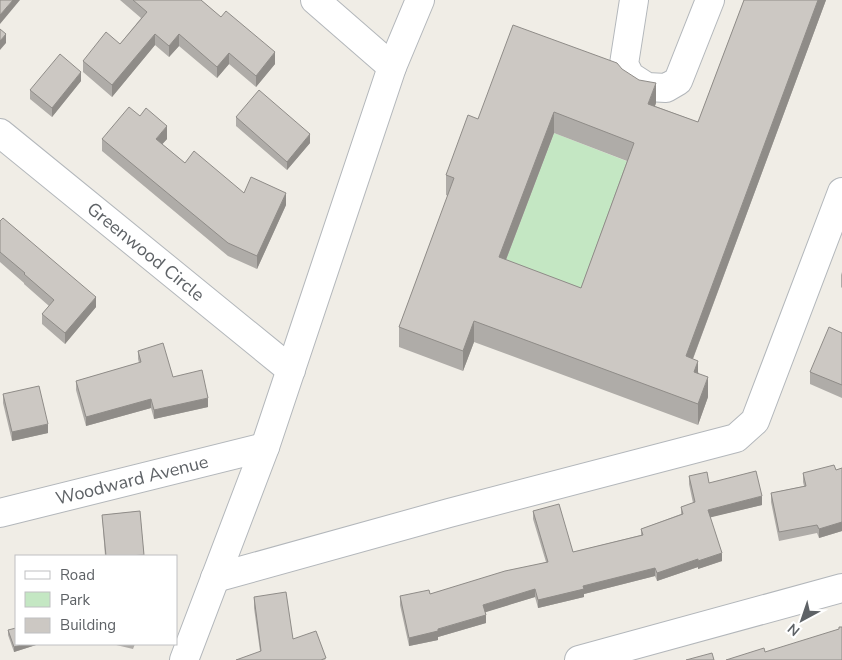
<svg xmlns="http://www.w3.org/2000/svg" width="842" height="660" font-family="'Nunito Sans',sans-serif">
<style>
.green{fill:#c4e7c3}
.lines{fill:none;stroke-linecap:round;stroke-linejoin:round}
.minor-casing{stroke:#b3b7bb;stroke-width:30}
.minor{stroke:#fff;stroke-width:28}
.wall{fill:#afaca8;fill-rule:evenodd}
.shaded-wall{fill:#8f8c88}
.building{fill:#ccc8c3;stroke:#8f8c88;fill-rule:evenodd}
.labels{text-anchor:middle;dominant-baseline:central;stroke-width:4;stroke-linejoin:round;paint-order:stroke}
.street-label{font-size:18px;fill:#5e6266;stroke:#fff}
</style>
<rect width="100%" height="100%" fill="#f0ede6"/>
<path class="green" d="M 554,133 L 634,164 L 581,308 L 499,278 Z"/>
<g class="lines">
<defs>
<g id="minor">
<path d="M 315,0 L 392,67"/>
<path d="M 634,0 L 624,64 L 630,76 L 647,87 L 666,88 L 678,81 L 710,0"/>
<path id="s1" d="M 0,133 L 291,370"/>
<path id="s2" d="M 0,513 L 265,447"/>
<path d="M 215,578 L 449,513 L 736,438 L 755,421 L 842,192"/>
<path d="M 184,660 L 265,447 L 392,67 L 420,0"/>
<path d="M 579,660 L 842,588"/>
</g>
</defs>
<use href="#minor" class="minor-casing"/>
<use href="#minor" class="minor"/>
</g>
<path class="wall" d="M 120,0 L 201,0 L 275,64 L 256,87 L 229,64 L 217,78 L 179,46 L 169,57 L 155,45 L 112,97 L 83,72 L 83,61 L 120,44 L 141,18 Z
M 744,0 L 826,0 L 693,359 L 708,397 L 698,425 L 474,342 L 463,371 L 399,347 L 399,327 L 448,196 L 446,195 L 446,175 L 478,119 L 656,103 L 655,106 L 698,122 ZM 554,133 L 627,161 L 581,288 L 506,260 Z
M 81,81 L 52,117 L 30,99 L 30,90 Z
M 236,117 L 310,143 L 287,170 L 236,126 Z
M 102,139 L 167,139 L 162,144 L 185,163 L 244,193 L 286,205 L 257,269 L 228,256 L 102,151 Z
M 0,221 L 96,307 L 65,344 L 42,324 L 42,314 L 49,306 L 24,284 L 24,283 L 0,262 Z
M 842,272 L 842,288 L 841,287 L 841,275 Z
M 842,333 L 842,398 L 810,384 L 810,372 Z
M 138,351 L 173,377 L 208,407 L 154,419 L 151,408 L 86,426 L 76,390 L 76,381 L 139,363 L 138,359 Z
M 3,394 L 48,433 L 12,441 L 3,403 Z
M 842,468 L 842,531 L 819,538 L 817,533 L 779,541 L 771,502 L 771,493 L 804,486 L 803,482 L 803,473 L 836,470 Z
M 689,476 L 709,483 L 762,505 L 710,517 L 722,561 L 698,569 L 698,567 L 657,581 L 655,576 L 584,594 L 584,597 L 538,608 L 535,597 L 485,612 L 486,623 L 438,637 L 438,640 L 409,646 L 400,605 L 400,596 L 430,594 L 546,562 L 533,519 L 533,511 L 573,552 L 641,535 L 641,529 L 681,514 L 681,507 L 693,503 L 689,484 Z
M 140,511 L 144,556 L 105,556 L 102,515 Z
M 254,597 L 293,639 L 326,660 L 260,651 L 254,608 Z
M 8,630 L 36,644 L 36,645 L 14,652 L 8,635 Z
M 112,644 L 135,644 L 133,649 Z"/>
<path class="shaded-wall" d="M 13,0 L 20,0 L 0,24 L 0,15 Z
M 818,0 L 826,0 L 686,377 L 686,356 Z
M 6,34 L 6,43 L 0,50 L 0,41 Z
M 155,34 L 155,45 L 112,97 L 112,85 Z
M 179,34 L 179,46 L 169,57 L 169,46 Z
M 275,52 L 275,64 L 256,87 L 256,76 Z
M 229,53 L 229,64 L 217,78 L 217,67 Z
M 81,72 L 81,81 L 52,117 L 52,108 Z
M 656,83 L 656,103 L 648,124 L 648,104 Z
M 554,112 L 554,133 L 499,278 L 499,257 Z
M 167,126 L 167,139 L 156,151 L 156,139 Z
M 310,134 L 310,143 L 287,170 L 287,162 Z
M 286,193 L 286,205 L 257,269 L 257,256 Z
M 96,297 L 96,307 L 65,344 L 65,333 Z
M 474,321 L 474,342 L 463,371 L 463,351 Z
M 698,361 L 698,382 L 694,372 Z
M 708,377 L 708,397 L 698,425 L 698,404 Z
M 208,398 L 208,407 L 154,419 L 154,410 Z
M 151,399 L 151,408 L 86,426 L 86,417 Z
M 48,424 L 48,433 L 12,441 L 12,432 Z
M 762,496 L 762,505 L 708,518 L 708,510 Z
M 842,522 L 842,531 L 819,538 L 819,529 Z
M 722,553 L 722,561 L 698,569 L 698,561 Z
M 698,559 L 698,567 L 657,581 L 657,573 Z
M 655,568 L 655,576 L 584,594 L 584,597 L 538,608 L 538,600 L 583,586 Z
M 535,589 L 535,597 L 483,613 L 483,605 Z
M 486,615 L 486,623 L 438,637 L 438,640 L 409,646 L 409,638 Z
M 25,644 L 36,644 L 36,645 L 14,652 L 14,647 Z"/>
<path class="building" d="M 0,0 L 13,0 L 0,15 Z
M 133,0 L 201,0 L 221,17 L 226,11 L 275,52 L 256,76 L 229,53 L 217,67 L 179,34 L 169,46 L 155,34 L 112,85 L 83,61 L 106,32 L 120,44 L 147,12 Z
M 744,0 L 818,0 L 686,356 L 698,361 L 694,372 L 708,377 L 698,404 L 474,321 L 463,351 L 399,327 L 454,178 L 446,175 L 468,115 L 478,119 L 513,25 L 617,63 L 622,69 L 639,80 L 656,83 L 648,104 L 698,122 ZM 554,112 L 634,143 L 581,288 L 499,257 Z
M 0,29 L 6,34 L 0,41 Z
M 60,54 L 81,72 L 52,108 L 30,90 Z
M 259,90 L 310,134 L 287,162 L 236,117 Z
M 129,107 L 140,116 L 146,108 L 167,126 L 156,139 L 185,163 L 194,151 L 244,193 L 251,177 L 286,193 L 257,256 L 228,243 L 102,139 Z
M 3,218 L 96,297 L 65,333 L 42,314 L 54,300 L 24,274 L 25,273 L 0,252 L 0,221 Z
M 829,327 L 842,333 L 842,385 L 810,372 Z
M 163,343 L 173,377 L 202,370 L 208,398 L 154,410 L 151,399 L 86,417 L 76,381 L 141,362 L 138,351 Z
M 39,386 L 48,424 L 12,432 L 3,394 Z
M 834,465 L 836,470 L 842,468 L 842,522 L 819,529 L 817,525 L 779,532 L 771,493 L 806,486 L 803,473 Z
M 756,471 L 762,496 L 708,510 L 722,553 L 698,561 L 698,559 L 657,573 L 655,568 L 583,586 L 584,589 L 538,600 L 535,589 L 483,605 L 486,615 L 438,629 L 438,631 L 409,638 L 400,596 L 429,590 L 430,594 L 505,571 L 548,562 L 533,511 L 559,504 L 573,552 L 643,535 L 641,529 L 683,514 L 681,507 L 695,502 L 689,476 L 707,472 L 709,483 Z
M 140,511 L 144,555 L 128,556 L 106,556 L 102,515 Z
M 286,592 L 293,639 L 316,631 L 326,658 L 321,660 L 236,660 L 261,651 L 254,597 Z
M 839,627 L 842,627 L 842,660 L 726,660 L 764,648 L 765,652 L 839,629 Z
M 16,628 L 16,644 L 25,644 L 14,647 L 8,630 Z
M 712,653 L 714,660 L 686,660 Z"/>
<g class="labels">
<g class="street-label">
<text stroke="none"><textPath href="#s1" startOffset="188">Greenwood Circle</textPath></text>
<text stroke="none"><textPath href="#s2" startOffset="136">Woodward Avenue</textPath></text>
</g>
</g>
<rect x="15" y="555" width="162" height="90" fill="#ffffff" stroke="#bfc0c2"/>
<rect x="25" y="571" width="25" height="8" fill="#ffffff" stroke="#bfc0c2"/>
<text x="60" y="580" font-size="15" fill="#5e6266">Road</text>
<rect x="25" y="592" width="25" height="15" fill="#c4e7c3" stroke="#bfc0c2"/>
<text x="60" y="605" font-size="15" fill="#5e6266">Park</text>
<rect x="25" y="618" width="25" height="15" fill="#ccc8c3" stroke="#bfc0c2"/>
<text x="60" y="630" font-size="15" fill="#5e6266">Building</text>
<g transform="translate(802 620) rotate(220)" stroke="#ffffff" stroke-width="4" paint-order="stroke">
<path d="M0-4L9 19L0 12L-9 19Z" fill="#5e6266"/>
<text y="-8" font-size="14" font-weight="bold" text-anchor="middle" fill="#5e6266">N</text>
</g>
</svg>
